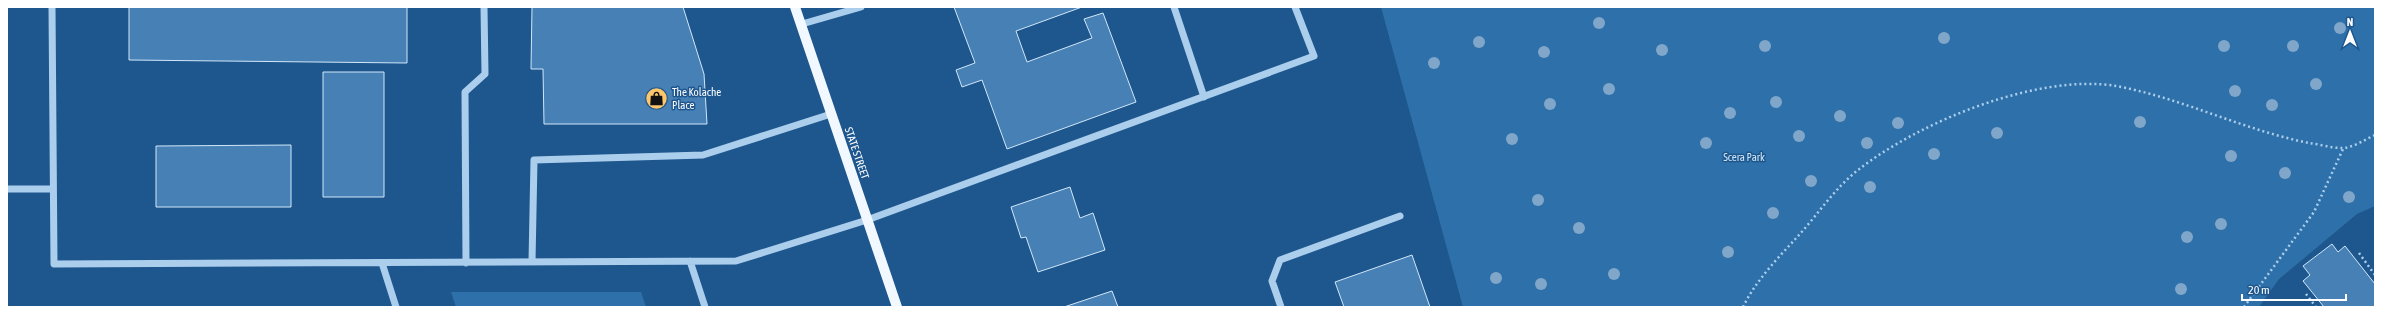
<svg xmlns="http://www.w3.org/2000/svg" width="2382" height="314" font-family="'Asap Condensed',sans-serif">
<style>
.green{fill:#2e70a9}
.building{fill:#4680b5;stroke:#d1e7f9}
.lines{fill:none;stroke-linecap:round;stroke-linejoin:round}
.path{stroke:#acceed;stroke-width:2.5;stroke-dasharray:2 3;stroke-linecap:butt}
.minor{stroke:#acceed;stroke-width:7}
.major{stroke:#f2f8ff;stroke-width:10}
.tree{fill:#80a6c9}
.labels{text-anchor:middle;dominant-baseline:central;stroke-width:3;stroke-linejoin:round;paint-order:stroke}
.poi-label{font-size:11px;fill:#fff;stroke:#1e578e;text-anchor:start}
.street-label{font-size:11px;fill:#fff;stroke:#1e578e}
.park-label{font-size:11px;fill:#d1e7f9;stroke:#1e578e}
</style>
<rect width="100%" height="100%" fill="#1e578e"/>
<path class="green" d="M 1381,7 L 2375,7 L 2375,206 L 2357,214 L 2279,279 L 2259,307 L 1463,307 Z
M 451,292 L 641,292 L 646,307 L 456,307 Z"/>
<path class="building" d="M 129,7 L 407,7 L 407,63 L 129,60 Z
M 532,7 L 683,7 L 704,74 L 707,124 L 544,124 L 543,69 L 531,69 Z
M 954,7 L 1082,7 L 1016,31 L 1027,62 L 1092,38 L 1084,19 L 1103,13 L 1136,102 L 1007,149 L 982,80 L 962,87 L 956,70 L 975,63 Z
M 323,72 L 384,72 L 384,197 L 323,197 Z
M 291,145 L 291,207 L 156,207 L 156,146 Z
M 1070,187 L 1080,218 L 1093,213 L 1105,250 L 1038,272 L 1026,237 L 1021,238 L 1011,207 Z
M 2332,244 L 2338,252 L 2345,246 L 2375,284 L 2375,307 L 2324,307 L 2303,281 L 2310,275 L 2303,266 Z
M 1412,255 L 1430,307 L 1344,307 L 1335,282 Z
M 1112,291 L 1118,307 L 1064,307 Z"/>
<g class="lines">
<path class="path" d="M 2359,253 L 2375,275
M 2306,294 L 2316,307
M 1743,307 C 1756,280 1779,257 1799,235 C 1818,214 1835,188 1858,170 C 1919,122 2038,73 2116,86 C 2182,98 2243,130 2309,143 C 2319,144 2331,148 2341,148 C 2351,149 2366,139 2375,135
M 2244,307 L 2314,212 L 2343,149"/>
<path class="minor" d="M 52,7 L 54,264 L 736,261 L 867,220 L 1314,56 L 1295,7
M 1174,7 L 1204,97
M 802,24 L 861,7
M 7,189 L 53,189
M 690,261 L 705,307
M 532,262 L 534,160 L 703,155 L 831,114
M 382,263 L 396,307
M 466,263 L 465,92 L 485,74 L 484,7
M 1281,307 L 1272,281 L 1280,260 L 1400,216"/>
<path class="major" d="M 795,7 L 897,307"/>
</g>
<g class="tree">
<circle cx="1599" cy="23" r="6"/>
<circle cx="2340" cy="28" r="6"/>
<circle cx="1944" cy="38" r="6"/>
<circle cx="1479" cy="42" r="6"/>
<circle cx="1765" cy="46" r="6"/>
<circle cx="2224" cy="46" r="6"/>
<circle cx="2293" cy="46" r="6"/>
<circle cx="1662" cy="50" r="6"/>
<circle cx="1544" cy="52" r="6"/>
<circle cx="1434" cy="63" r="6"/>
<circle cx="2316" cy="84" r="6"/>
<circle cx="1609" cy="89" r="6"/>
<circle cx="2235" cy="91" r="6"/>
<circle cx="1776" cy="102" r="6"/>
<circle cx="1550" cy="104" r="6"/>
<circle cx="2272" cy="105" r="6"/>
<circle cx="1730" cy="113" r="6"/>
<circle cx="1840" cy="116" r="6"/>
<circle cx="2140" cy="122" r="6"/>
<circle cx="1898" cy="123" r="6"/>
<circle cx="1997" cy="133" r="6"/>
<circle cx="1799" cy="136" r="6"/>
<circle cx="1512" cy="139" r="6"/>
<circle cx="1706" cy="143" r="6"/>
<circle cx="1867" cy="143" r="6"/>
<circle cx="1934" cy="154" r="6"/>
<circle cx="2231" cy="156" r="6"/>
<circle cx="2285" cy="173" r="6"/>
<circle cx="1811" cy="181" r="6"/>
<circle cx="1870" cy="187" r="6"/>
<circle cx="2349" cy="197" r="6"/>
<circle cx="1538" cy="200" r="6"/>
<circle cx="1773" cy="213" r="6"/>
<circle cx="2221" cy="224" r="6"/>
<circle cx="1579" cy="228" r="6"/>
<circle cx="2187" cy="237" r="6"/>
<circle cx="1728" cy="252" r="6"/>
<circle cx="1614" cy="274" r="6"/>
<circle cx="1496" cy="278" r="6"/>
<circle cx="1541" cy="284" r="6"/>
<circle cx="2181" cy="289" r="6"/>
</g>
<defs>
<symbol id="shop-disc" viewBox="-11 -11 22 22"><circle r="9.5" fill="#fcc66b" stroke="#1e578e"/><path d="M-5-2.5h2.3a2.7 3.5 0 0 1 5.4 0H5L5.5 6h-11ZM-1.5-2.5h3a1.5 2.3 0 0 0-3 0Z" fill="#111"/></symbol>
</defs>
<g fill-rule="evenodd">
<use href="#shop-disc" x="644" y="86" width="25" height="25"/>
</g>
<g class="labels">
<g class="poi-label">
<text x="672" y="92">The Kolache<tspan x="672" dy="13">Place</tspan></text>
</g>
<g class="street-label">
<text transform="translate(857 153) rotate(71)">STATE STREET</text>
</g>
<g class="park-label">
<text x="1744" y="157">Scera Park</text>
</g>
</g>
<rect width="2382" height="314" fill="none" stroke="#ffffff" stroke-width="16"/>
<g transform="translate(2350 32)" stroke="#1e578e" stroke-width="3" paint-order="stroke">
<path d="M0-3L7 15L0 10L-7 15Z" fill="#ffffff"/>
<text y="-6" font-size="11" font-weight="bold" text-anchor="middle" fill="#ffffff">N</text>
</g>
<path d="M2242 294v6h104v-6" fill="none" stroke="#ffffff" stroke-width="2"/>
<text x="2248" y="294" font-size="12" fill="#ffffff" stroke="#1e578e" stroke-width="3" paint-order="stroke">20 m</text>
</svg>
